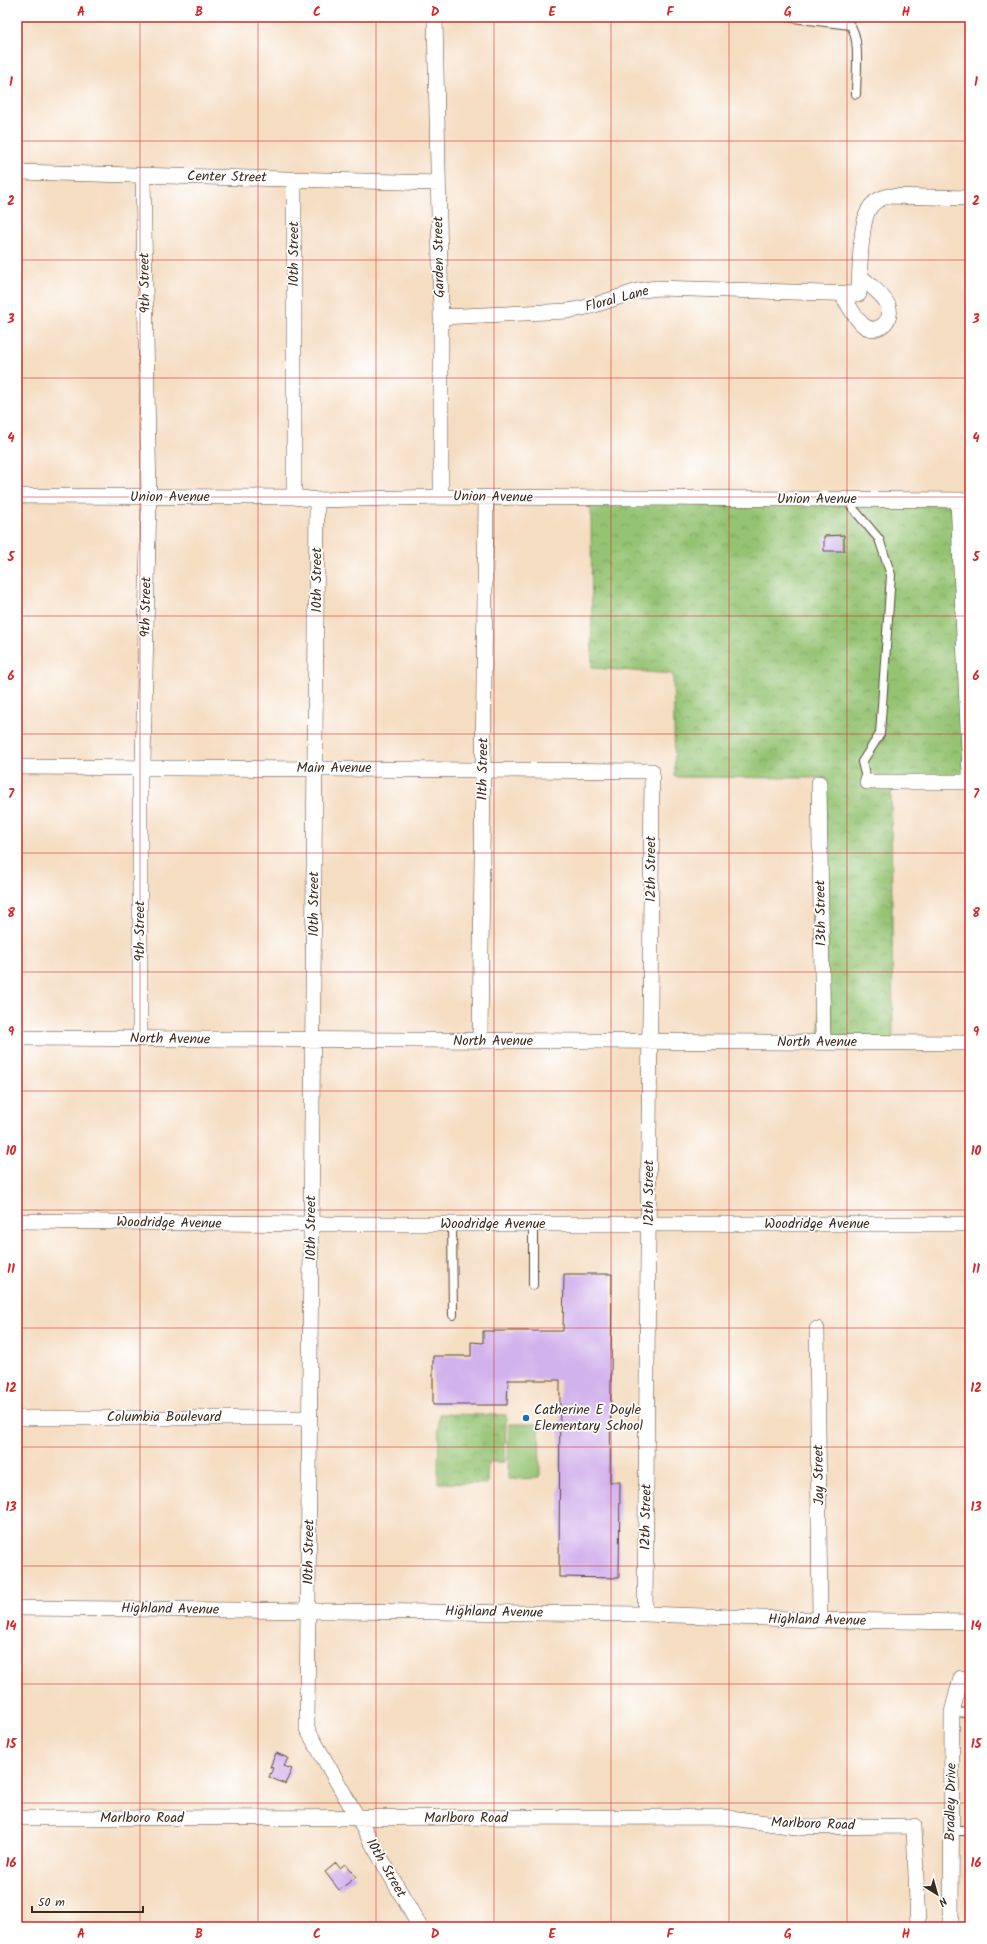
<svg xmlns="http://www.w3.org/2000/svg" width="987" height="1944" font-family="Kalam,sans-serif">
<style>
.grass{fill:#94c372;stroke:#687648}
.park{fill:url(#park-crowns);stroke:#687648}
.building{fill:#d2b2ec}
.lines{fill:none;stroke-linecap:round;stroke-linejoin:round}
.service-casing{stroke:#574537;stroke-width:10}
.minor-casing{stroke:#574537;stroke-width:16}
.service{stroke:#fff;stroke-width:8}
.minor{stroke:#fff;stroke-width:15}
.grid{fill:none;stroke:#d62828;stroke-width:1;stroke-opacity:0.55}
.poi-dot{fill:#1f6fb2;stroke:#fff;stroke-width:1.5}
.labels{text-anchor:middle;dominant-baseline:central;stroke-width:3.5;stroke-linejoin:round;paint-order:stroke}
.street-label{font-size:14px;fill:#3b2a1e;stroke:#fff}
.poi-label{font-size:14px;fill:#3b2a1e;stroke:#fff;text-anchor:start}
.neatline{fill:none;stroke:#d62828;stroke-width:1.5}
.grid-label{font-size:13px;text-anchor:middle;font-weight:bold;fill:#d62828}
</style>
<defs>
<pattern id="park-crowns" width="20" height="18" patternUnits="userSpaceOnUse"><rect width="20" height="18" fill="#94c372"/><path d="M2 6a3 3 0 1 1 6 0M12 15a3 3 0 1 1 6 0" fill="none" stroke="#7a9f5d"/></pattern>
</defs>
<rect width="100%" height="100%" fill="#fff"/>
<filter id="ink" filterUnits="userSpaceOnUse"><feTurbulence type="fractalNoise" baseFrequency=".025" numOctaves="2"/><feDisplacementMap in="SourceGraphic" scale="8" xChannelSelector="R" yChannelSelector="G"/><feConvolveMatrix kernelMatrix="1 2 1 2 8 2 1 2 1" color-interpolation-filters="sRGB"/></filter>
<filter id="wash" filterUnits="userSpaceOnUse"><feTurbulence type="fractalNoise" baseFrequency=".012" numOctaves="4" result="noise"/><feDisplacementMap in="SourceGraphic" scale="16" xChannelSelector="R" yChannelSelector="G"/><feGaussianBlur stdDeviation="0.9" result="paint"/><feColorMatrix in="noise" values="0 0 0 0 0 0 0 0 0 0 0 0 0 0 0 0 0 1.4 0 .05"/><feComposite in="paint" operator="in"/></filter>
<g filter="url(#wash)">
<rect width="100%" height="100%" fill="#f5ddc2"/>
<path class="grass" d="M 509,1424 L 539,1424 L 540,1478 L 508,1479 Z"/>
<path class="park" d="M 591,501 L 964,505 L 969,786 L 891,782 L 893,1046 L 819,1046 L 823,778 L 675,777 L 673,674 L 592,668 Z
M 439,1414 L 506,1415 L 505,1462 L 488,1462 L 487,1484 L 438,1483 Z"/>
<g id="blocks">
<path class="building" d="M 844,535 L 844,551 L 824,551 L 824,536 Z
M 564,1274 L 612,1274 L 610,1482 L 620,1482 L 619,1578 L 559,1577 L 560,1380 L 508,1380 L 507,1405 L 433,1405 L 433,1356 L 471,1356 L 471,1342 L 483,1343 L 483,1331 L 563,1331 Z
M 276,1753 L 288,1758 L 284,1766 L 292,1769 L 285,1784 L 269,1777 L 273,1768 L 270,1767 Z
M 336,1863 L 340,1868 L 345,1864 L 356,1877 L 339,1890 L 325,1872 Z"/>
</g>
</g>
<g filter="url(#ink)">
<use href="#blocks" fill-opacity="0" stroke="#574537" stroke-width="1"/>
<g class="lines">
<defs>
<path id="service" d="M 785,17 L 850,25 C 861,38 856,77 856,94
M 846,500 L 879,539 L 891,575 L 880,734 L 862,762 L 867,782
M 452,1224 L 453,1315
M 533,1224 L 533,1285
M 952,1712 L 970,1713
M 951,1831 L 970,1831"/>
<path id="minor" d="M 435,17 L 441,317 L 441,497
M 17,172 L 438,183
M 294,179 L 294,497
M 841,294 C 848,303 854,317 862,324 C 875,337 895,321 888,305 C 883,294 868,284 860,276
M 441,317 L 568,311 L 592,306 L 637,291 L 657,288 L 859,294 C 860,275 859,217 872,205 C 876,200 882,198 888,196 L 970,198
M 17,496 L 294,497 L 317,500 L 441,497 L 970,500
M 317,500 L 307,1729 L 420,1927
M 958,500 L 970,774
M 17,767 L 652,771 L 645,1614
M 867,782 L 970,782
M 819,783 L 823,1042
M 17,1038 L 970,1043
M 140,1039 L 140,768 L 143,761 L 149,498 L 143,175
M 480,1041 L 486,498
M 17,1221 L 311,1224 L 970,1224
M 817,1329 L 820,1620
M 17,1418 L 310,1418
M 17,1608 L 645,1614 L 820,1620 L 970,1622
M 17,1818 L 724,1817 L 796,1827 L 914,1826 L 918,1927
M 951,1927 L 952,1712 L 961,1678"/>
</defs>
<use href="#service" class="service-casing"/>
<use href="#minor" class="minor-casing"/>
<use href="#service" class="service"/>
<use href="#minor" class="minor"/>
</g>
</g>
<path class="grid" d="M 140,17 L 140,1927M 258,17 L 258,1927M 376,17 L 376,1927M 494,17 L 494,1927M 611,17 L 611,1927M 729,17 L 729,1927M 847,17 L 847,1927M 17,141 L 970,141M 17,260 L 970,260M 17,378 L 970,378M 17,497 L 970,497M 17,616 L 970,616M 17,734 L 970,734M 17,853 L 970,853M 17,972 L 970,972M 17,1091 L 970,1091M 17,1210 L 970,1210M 17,1328 L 970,1328M 17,1447 L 970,1447M 17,1566 L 970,1566M 17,1684 L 970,1684M 17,1803 L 970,1803"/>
<circle class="poi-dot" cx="526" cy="1418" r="4"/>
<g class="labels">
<g class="street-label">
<text transform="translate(227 177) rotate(1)">Center Street</text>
<text transform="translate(294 254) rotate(-90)">10th Street</text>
<text transform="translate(439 257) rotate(-91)">Garden Street</text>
<text transform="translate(145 283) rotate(-91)">9th Street</text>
<text transform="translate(617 299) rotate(-15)">Floral Lane</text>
<text x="170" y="497">Union Avenue</text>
<text transform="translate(493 497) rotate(1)">Union Avenue</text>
<text x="817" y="499">Union Avenue</text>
<text transform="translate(317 580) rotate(-90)">10th Street</text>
<text transform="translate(146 607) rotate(-89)">9th Street</text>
<text x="334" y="768">Main Avenue</text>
<text transform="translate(483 769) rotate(-89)">11th Street</text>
<text transform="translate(651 869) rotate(-90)">12th Street</text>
<text transform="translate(314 904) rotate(-90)">10th Street</text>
<text transform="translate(821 913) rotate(-91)">13th Street</text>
<text transform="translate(140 931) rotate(-90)">9th Street</text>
<text transform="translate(170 1039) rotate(1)">North Avenue</text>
<text x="493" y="1041">North Avenue</text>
<text x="817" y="1042">North Avenue</text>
<text transform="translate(649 1193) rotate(-90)">12th Street</text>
<text transform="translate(169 1223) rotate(1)">Woodridge Avenue</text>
<text x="493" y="1224">Woodridge Avenue</text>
<text x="817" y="1224">Woodridge Avenue</text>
<text transform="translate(311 1228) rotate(-90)">10th Street</text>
<text x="164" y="1417">Columbia Boulevard</text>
<text transform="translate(819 1475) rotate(-91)">Jay Street</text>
<text transform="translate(646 1517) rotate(-89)">12th Street</text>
<text transform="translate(309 1552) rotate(-89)">10th Street</text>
<text transform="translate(170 1609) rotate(1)">Highland Avenue</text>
<text transform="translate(494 1612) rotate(1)">Highland Avenue</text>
<text transform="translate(817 1620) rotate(1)">Highland Avenue</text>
<text transform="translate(951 1802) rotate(-89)">Bradley Drive</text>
<text x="142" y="1818">Marlboro Road</text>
<text x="466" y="1818">Marlboro Road</text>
<text transform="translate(813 1824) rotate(2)">Marlboro Road</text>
<text transform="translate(386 1868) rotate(60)">10th Street</text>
</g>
<g class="poi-label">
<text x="534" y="1410">Catherine E Doyle<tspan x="534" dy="16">Elementary School</tspan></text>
</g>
</g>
<rect width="987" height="1944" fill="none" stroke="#fff" stroke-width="44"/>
<g transform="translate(937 1894) rotate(143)" stroke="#ffffff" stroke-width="3" paint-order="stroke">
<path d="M0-3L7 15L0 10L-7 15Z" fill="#3b2a1e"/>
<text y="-6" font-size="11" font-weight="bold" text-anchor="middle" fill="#3b2a1e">N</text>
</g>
<path d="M32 1906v6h111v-6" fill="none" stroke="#3b2a1e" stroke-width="2"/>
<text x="38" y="1906" font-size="12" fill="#3b2a1e" stroke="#ffffff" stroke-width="3" paint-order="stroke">50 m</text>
<rect x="22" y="22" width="943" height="1900" class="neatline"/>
<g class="grid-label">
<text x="81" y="16">A</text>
<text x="199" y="16">B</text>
<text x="317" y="16">C</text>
<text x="435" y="16">D</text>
<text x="552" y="16">E</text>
<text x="670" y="16">F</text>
<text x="788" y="16">G</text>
<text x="906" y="16">H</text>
<text x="11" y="86">1</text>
<text x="976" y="86">1</text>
<text x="11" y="205">2</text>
<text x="976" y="205">2</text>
<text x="11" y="323">3</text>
<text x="976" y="323">3</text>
<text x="11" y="442">4</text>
<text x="976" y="442">4</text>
<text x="11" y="561">5</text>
<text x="976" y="561">5</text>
<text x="11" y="680">6</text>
<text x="976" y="680">6</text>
<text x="11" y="798">7</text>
<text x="976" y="798">7</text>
<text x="11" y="917">8</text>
<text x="976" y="917">8</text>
<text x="11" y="1036">9</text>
<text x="976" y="1036">9</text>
<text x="11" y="1155">10</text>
<text x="976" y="1155">10</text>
<text x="11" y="1273">11</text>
<text x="976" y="1273">11</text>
<text x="11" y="1392">12</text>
<text x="976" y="1392">12</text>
<text x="11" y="1511">13</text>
<text x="976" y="1511">13</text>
<text x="11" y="1630">14</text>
<text x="976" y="1630">14</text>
<text x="11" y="1748">15</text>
<text x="976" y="1748">15</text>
<text x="11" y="1867">16</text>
<text x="976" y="1867">16</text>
<text x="81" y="1938">A</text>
<text x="199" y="1938">B</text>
<text x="317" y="1938">C</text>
<text x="435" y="1938">D</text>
<text x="552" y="1938">E</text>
<text x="670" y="1938">F</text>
<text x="788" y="1938">G</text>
<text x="906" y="1938">H</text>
</g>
</svg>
